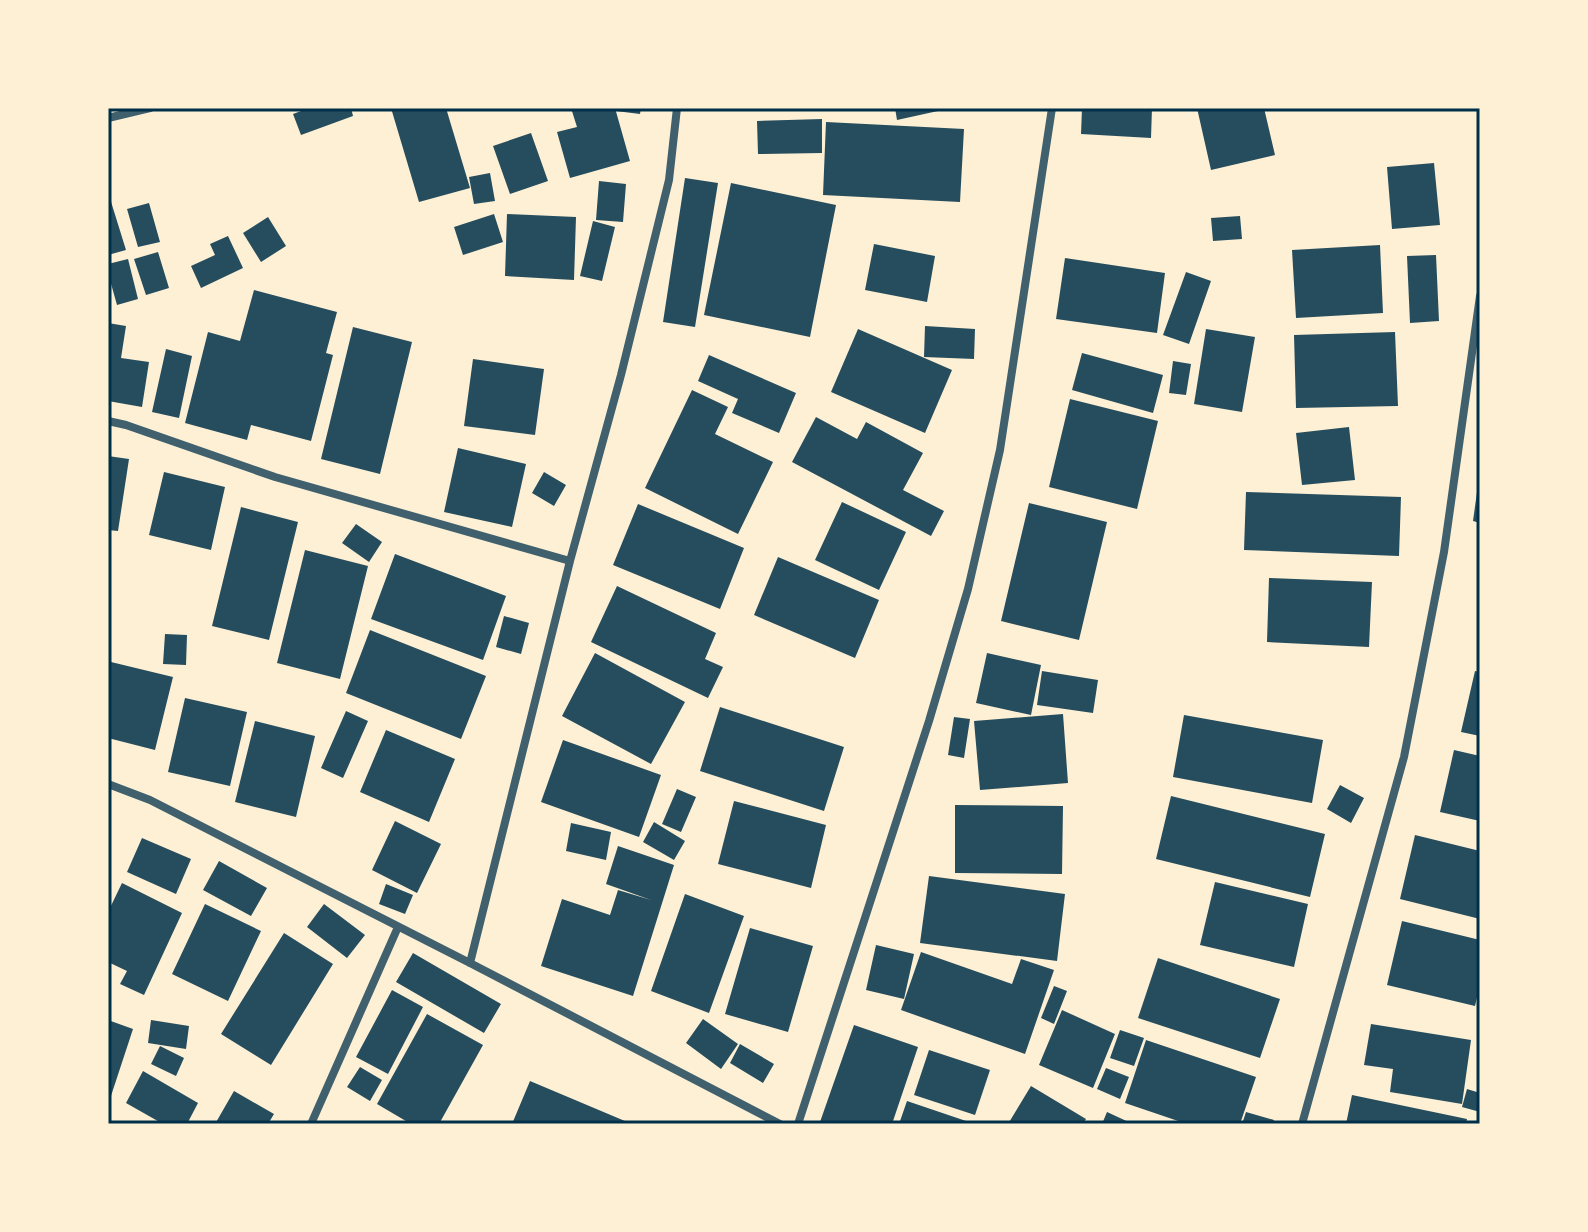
<svg xmlns="http://www.w3.org/2000/svg" width="1588" height="1232" font-family="'Titillium Web',sans-serif">
<style>
.building{fill:#264d5e}
.lines{fill:none;stroke-linecap:round;stroke-linejoin:round}
.minor{stroke:#3f606c;stroke-width:8}
.neatline{fill:none;stroke:#003049;stroke-width:3}
</style>
<rect width="100%" height="100%" fill="#fdf0d5"/>
<path class="building" d="M 309,108 L 351,108 L 353,116 L 301,135 L 293,114 Z
M 391,108 L 446,108 L 470,188 L 419,202 Z
M 571,108 L 615,108 L 630,161 L 570,178 L 557,132 L 577,127 Z
M 616,108 L 641,108 L 640,114 L 616,111 Z
M 895,108 L 947,108 L 947,109 L 897,120 Z
M 1082,108 L 1152,108 L 1151,138 L 1081,134 Z
M 1197,108 L 1264,108 L 1275,155 L 1211,170 Z
M 822,119 L 822,153 L 758,154 L 757,121 Z
M 826,122 L 964,129 L 960,202 L 823,195 Z
M 531,133 L 548,181 L 510,194 L 493,146 Z
M 1434,163 L 1440,225 L 1392,229 L 1387,167 Z
M 490,173 L 495,201 L 474,204 L 469,177 Z
M 685,178 L 718,183 L 695,327 L 663,322 Z
M 599,181 L 626,184 L 623,222 L 596,220 Z
M 731,183 L 836,205 L 810,337 L 704,315 Z
M 108,192 L 126,250 L 108,255 Z
M 149,203 L 160,242 L 138,247 L 127,209 Z
M 494,214 L 503,242 L 463,255 L 454,227 Z
M 507,214 L 576,217 L 574,280 L 505,276 Z
M 1240,216 L 1242,239 L 1213,241 L 1211,218 Z
M 268,217 L 286,246 L 261,262 L 243,233 Z
M 593,221 L 615,227 L 602,281 L 580,276 Z
M 228,236 L 243,268 L 201,288 L 191,266 L 215,255 L 210,244 Z
M 874,244 L 935,256 L 927,302 L 865,290 Z
M 1380,245 L 1383,313 L 1296,318 L 1292,250 Z
M 158,252 L 169,288 L 146,295 L 134,259 Z
M 1436,255 L 1439,321 L 1410,323 L 1407,256 Z
M 1065,258 L 1165,273 L 1157,333 L 1056,319 Z
M 128,259 L 138,299 L 117,305 L 108,273 L 108,264 Z
M 1186,272 L 1211,281 L 1189,344 L 1163,335 Z
M 254,290 L 337,312 L 326,353 L 333,355 L 311,441 L 251,425 L 247,440 L 185,423 L 208,332 L 240,341 Z
M 108,323 L 126,326 L 121,358 L 149,362 L 142,407 L 108,401 Z
M 925,326 L 975,329 L 974,359 L 924,357 Z
M 353,327 L 412,342 L 380,474 L 321,459 Z
M 858,329 L 952,370 L 925,433 L 831,392 Z
M 1206,329 L 1255,337 L 1242,412 L 1194,404 Z
M 1395,332 L 1398,406 L 1296,408 L 1294,335 Z
M 166,349 L 192,356 L 179,418 L 152,412 Z
M 1082,353 L 1163,375 L 1153,413 L 1072,390 Z
M 709,355 L 796,393 L 779,433 L 732,413 L 738,399 L 698,381 Z
M 473,359 L 544,369 L 535,435 L 464,426 Z
M 1173,361 L 1191,364 L 1186,395 L 1169,393 Z
M 692,390 L 728,407 L 715,434 L 773,462 L 738,534 L 645,488 Z
M 1070,399 L 1158,421 L 1137,509 L 1049,487 Z
M 816,417 L 857,439 L 866,422 L 923,453 L 903,490 L 944,511 L 931,536 L 792,462 Z
M 1349,427 L 1355,480 L 1302,485 L 1296,433 Z
M 458,448 L 526,464 L 512,527 L 444,512 Z
M 108,456 L 129,459 L 118,531 L 108,530 Z
M 164,472 L 225,487 L 211,550 L 149,535 Z
M 544,472 L 566,485 L 554,506 L 532,493 Z
M 1478,485 L 1480,486 L 1480,523 L 1473,521 Z
M 1246,492 L 1401,497 L 1399,556 L 1244,550 Z
M 842,502 L 906,532 L 879,590 L 815,560 Z
M 1029,503 L 1107,522 L 1079,640 L 1001,621 Z
M 638,504 L 744,548 L 720,609 L 613,565 Z
M 241,507 L 298,522 L 269,640 L 212,626 Z
M 356,524 L 382,542 L 369,562 L 342,543 Z
M 305,550 L 368,566 L 340,679 L 277,663 Z
M 395,554 L 506,596 L 483,660 L 371,619 Z
M 778,557 L 879,600 L 855,658 L 754,615 Z
M 1269,578 L 1372,582 L 1369,647 L 1267,642 Z
M 617,586 L 716,633 L 705,659 L 723,667 L 708,698 L 591,642 Z
M 504,616 L 529,623 L 521,654 L 496,647 Z
M 370,630 L 486,676 L 461,739 L 346,693 Z
M 165,634 L 187,635 L 186,665 L 163,664 Z
M 595,653 L 685,702 L 651,764 L 562,716 Z
M 987,653 L 1041,665 L 1031,715 L 976,703 Z
M 111,662 L 173,677 L 155,750 L 108,738 L 108,676 Z
M 1042,671 L 1098,680 L 1093,713 L 1037,705 Z
M 1475,671 L 1480,672 L 1480,736 L 1461,732 Z
M 185,698 L 247,712 L 230,786 L 168,772 Z
M 720,707 L 844,747 L 824,811 L 700,771 Z
M 346,711 L 368,721 L 343,778 L 321,768 Z
M 1063,714 L 1068,783 L 980,790 L 974,721 Z
M 1184,715 L 1323,740 L 1312,803 L 1173,777 Z
M 954,717 L 970,719 L 964,758 L 948,755 Z
M 255,721 L 315,736 L 296,817 L 235,802 Z
M 386,730 L 455,759 L 429,822 L 360,792 Z
M 563,740 L 661,775 L 639,837 L 541,802 Z
M 1454,750 L 1480,756 L 1480,821 L 1440,812 Z
M 1340,785 L 1364,798 L 1351,823 L 1327,809 Z
M 677,789 L 696,797 L 681,832 L 662,824 Z
M 1171,796 L 1325,834 L 1310,897 L 1156,859 Z
M 734,801 L 826,825 L 811,888 L 718,864 Z
M 955,805 L 1063,806 L 1062,874 L 955,873 Z
M 395,821 L 441,844 L 417,893 L 372,870 Z
M 654,822 L 685,841 L 674,860 L 643,842 Z
M 571,823 L 611,832 L 606,860 L 566,851 Z
M 1415,835 L 1480,851 L 1480,919 L 1400,899 Z
M 142,838 L 191,859 L 176,894 L 127,872 Z
M 618,846 L 674,865 L 633,996 L 541,966 L 562,899 L 610,915 L 618,890 L 651,900 L 606,884 Z
M 219,861 L 267,888 L 251,916 L 203,890 Z
M 929,876 L 1065,894 L 1057,961 L 920,943 Z
M 1215,882 L 1308,904 L 1294,967 L 1200,945 Z
M 122,883 L 182,913 L 144,995 L 120,984 L 127,971 L 108,962 L 108,912 Z
M 386,884 L 413,895 L 405,914 L 379,904 Z
M 685,894 L 744,916 L 709,1013 L 651,991 Z
M 205,904 L 261,931 L 228,1001 L 172,974 Z
M 324,904 L 365,935 L 347,958 L 307,927 Z
M 1402,921 L 1480,940 L 1480,985 L 1475,1006 L 1387,985 Z
M 750,928 L 813,946 L 788,1032 L 725,1014 Z
M 284,933 L 333,964 L 271,1065 L 221,1034 Z
M 876,945 L 914,954 L 904,999 L 866,990 Z
M 921,952 L 1012,984 L 1021,959 L 1054,970 L 1025,1054 L 901,1010 Z
M 413,953 L 501,1004 L 484,1033 L 396,982 Z
M 1158,958 L 1280,999 L 1260,1058 L 1138,1018 Z
M 1054,986 L 1067,991 L 1054,1024 L 1041,1018 Z
M 392,990 L 423,1007 L 388,1074 L 356,1057 Z
M 1062,1010 L 1115,1034 L 1093,1088 L 1039,1065 Z
M 427,1014 L 483,1045 L 439,1124 L 411,1124 L 377,1104 Z
M 703,1019 L 738,1044 L 721,1069 L 686,1043 Z
M 108,1020 L 133,1029 L 109,1102 L 108,1102 Z
M 151,1020 L 189,1026 L 186,1049 L 148,1043 Z
M 1371,1024 L 1471,1040 L 1462,1104 L 1390,1092 L 1393,1069 L 1364,1065 Z
M 854,1025 L 918,1047 L 892,1124 L 826,1124 L 820,1122 Z
M 1120,1030 L 1144,1038 L 1134,1066 L 1110,1058 Z
M 1146,1040 L 1256,1077 L 1240,1124 L 1187,1124 L 1125,1103 Z
M 740,1044 L 774,1064 L 763,1083 L 730,1063 Z
M 160,1046 L 184,1058 L 176,1076 L 151,1064 Z
M 929,1050 L 990,1070 L 975,1115 L 914,1095 Z
M 360,1067 L 382,1080 L 370,1101 L 347,1087 Z
M 1106,1068 L 1129,1077 L 1120,1099 L 1097,1089 Z
M 143,1071 L 198,1103 L 187,1124 L 163,1124 L 126,1103 Z
M 530,1081 L 632,1124 L 512,1124 Z
M 1031,1086 L 1086,1119 L 1083,1124 L 1008,1124 Z
M 1467,1089 L 1480,1093 L 1480,1112 L 1462,1107 Z
M 234,1091 L 274,1114 L 268,1124 L 215,1124 Z
M 1352,1095 L 1467,1119 L 1466,1124 L 1346,1124 Z
M 907,1101 L 969,1122 L 968,1124 L 899,1124 Z
M 1107,1112 L 1133,1124 L 1102,1124 Z
M 1246,1112 L 1274,1120 L 1273,1124 L 1242,1124 Z"/>
<g class="lines">
<path class="minor" d="M 108,118 L 150,108
M 108,421 L 126,425 L 275,477 L 570,561
M 108,784 L 150,800 L 470,963 L 780,1124
M 470,963 L 570,561 L 621,375 L 669,180 L 677,108
M 311,1124 L 398,927
M 798,1124 L 929,721 L 968,589 L 1000,450 L 1052,108
M 1302,1124 L 1404,757 L 1444,552 L 1480,296"/>
</g>
<rect width="1588" height="1232" fill="none" stroke="#fdf0d5" stroke-width="220"/>
<rect x="110" y="110" width="1368" height="1012" class="neatline"/>
</svg>
